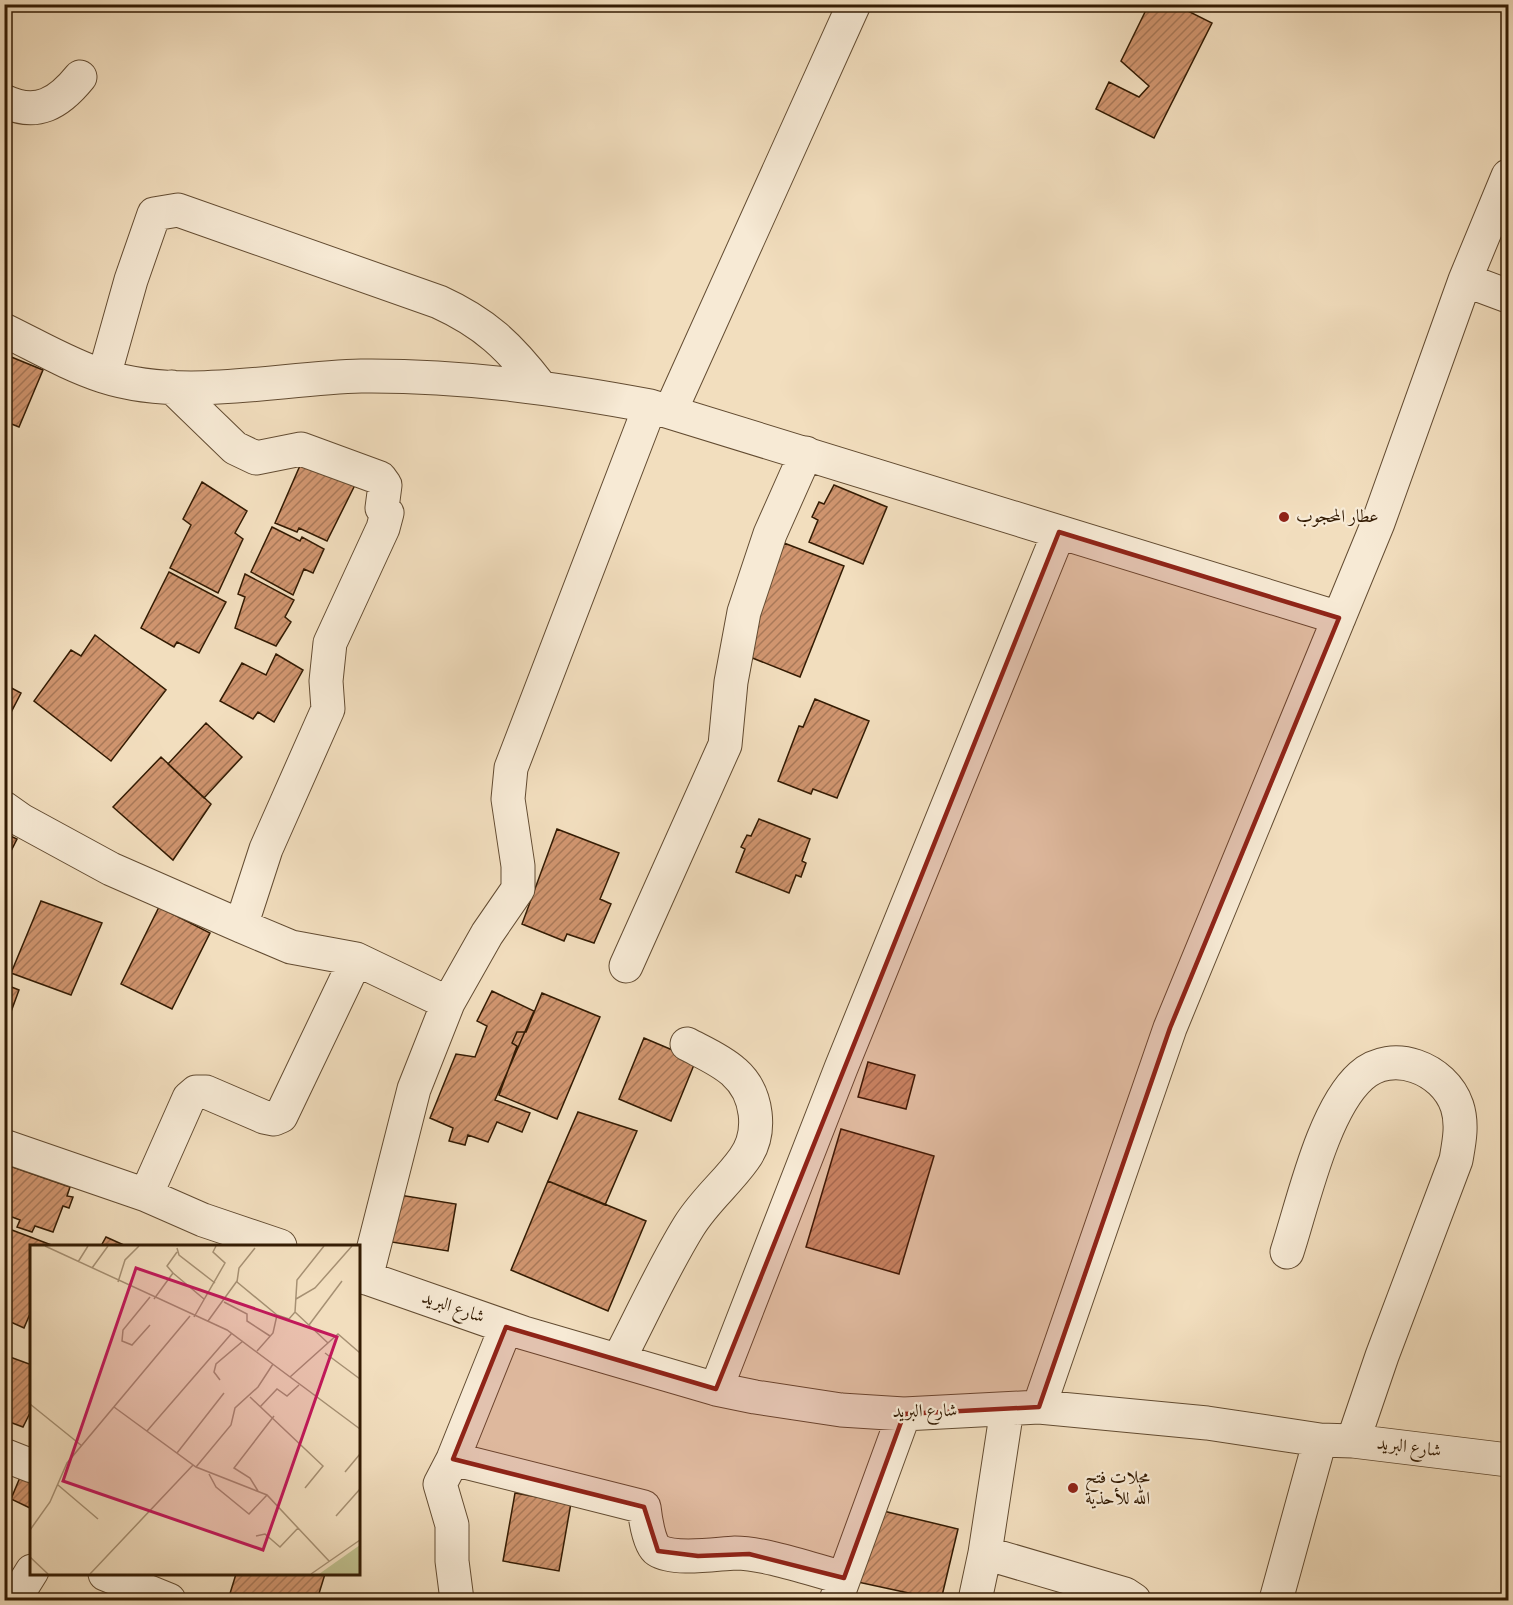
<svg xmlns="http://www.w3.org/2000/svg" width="1513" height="1605" font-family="Vollkorn,Amiri,serif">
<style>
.building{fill:url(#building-hatch);stroke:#331b03;stroke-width:1.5}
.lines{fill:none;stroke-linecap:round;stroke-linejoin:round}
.street-casing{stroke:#634c32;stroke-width:35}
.street{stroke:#f7ead5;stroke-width:33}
.marked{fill:#8f2418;fill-opacity:0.2;stroke:#8f2418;stroke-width:4.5;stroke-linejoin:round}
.poi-dot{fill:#8f2418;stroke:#f7ead5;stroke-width:2}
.labels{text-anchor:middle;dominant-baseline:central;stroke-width:4.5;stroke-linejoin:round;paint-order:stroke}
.poi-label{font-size:18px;fill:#331b03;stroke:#f7ead5;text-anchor:start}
.street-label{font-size:18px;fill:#331b03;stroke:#f7ead5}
.inset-road{fill:none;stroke:#a69073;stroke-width:1.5}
.view{fill:#c2185b;fill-opacity:0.15;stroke:#c2185b;stroke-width:3}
.inset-edge{fill:none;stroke:#331b03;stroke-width:3}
</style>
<defs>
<pattern id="building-hatch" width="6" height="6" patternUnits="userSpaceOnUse" patternTransform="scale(1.5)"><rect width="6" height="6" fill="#d0956f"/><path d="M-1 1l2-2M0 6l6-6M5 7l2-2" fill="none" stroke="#a97959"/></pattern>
</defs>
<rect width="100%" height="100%" fill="#f2debe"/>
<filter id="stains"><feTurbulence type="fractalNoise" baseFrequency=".00333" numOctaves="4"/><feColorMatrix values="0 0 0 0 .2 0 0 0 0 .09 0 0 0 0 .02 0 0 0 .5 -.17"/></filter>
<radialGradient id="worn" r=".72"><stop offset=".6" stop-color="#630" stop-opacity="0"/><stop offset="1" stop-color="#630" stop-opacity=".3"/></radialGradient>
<path class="building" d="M 1149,4 L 1174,4 L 1212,23 L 1154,138 L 1096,109 L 1109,82 L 1139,97 L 1149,86 L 1121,61 Z
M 4,354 L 43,370 L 19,427 L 4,421 Z
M 302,461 L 356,483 L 327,541 L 299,528 L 297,532 L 275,523 Z
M 202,482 L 247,511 L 235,533 L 243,539 L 218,593 L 170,568 L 191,525 L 183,519 Z
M 834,485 L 887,507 L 863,564 L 809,542 L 818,520 L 812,517 L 819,502 L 824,504 Z
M 272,527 L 300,541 L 302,537 L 324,549 L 313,573 L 304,569 L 293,595 L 251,572 Z
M 784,543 L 844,566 L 800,677 L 740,653 Z
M 169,572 L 226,602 L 199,653 L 177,642 L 174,647 L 141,628 Z
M 245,574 L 294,600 L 285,617 L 291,622 L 276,646 L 235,628 L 245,597 L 238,594 Z
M 95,635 L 166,690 L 111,761 L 34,701 L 71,650 L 81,656 Z
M 276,654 L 303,670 L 274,722 L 258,712 L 253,719 L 220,701 L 242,663 L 266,675 Z
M 4,684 L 21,693 L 4,726 Z
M 815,699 L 869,721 L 837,798 L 813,789 L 811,794 L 778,781 L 799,726 L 803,727 Z
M 206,723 L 242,757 L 204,798 L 168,764 Z
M 161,757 L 211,804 L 173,860 L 113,807 Z
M 759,819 L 810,839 L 802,861 L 806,863 L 801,877 L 796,875 L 789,893 L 736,872 L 745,849 L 741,847 L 747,835 L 751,836 Z
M 557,829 L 619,853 L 600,899 L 611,904 L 594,943 L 567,934 L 564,941 L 522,924 Z
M 4,833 L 17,839 L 4,865 Z
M 41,901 L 102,923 L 71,995 L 11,973 Z
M 159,907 L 210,933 L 172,1009 L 121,984 Z
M 4,984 L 19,990 L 4,1031 Z
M 492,991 L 534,1011 L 495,1100 L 530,1113 L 522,1132 L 497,1122 L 488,1142 L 468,1135 L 465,1145 L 449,1141 L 453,1128 L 430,1118 L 456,1054 L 475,1057 L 487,1026 L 477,1021 Z
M 542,993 L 600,1017 L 557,1119 L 499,1095 L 517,1046 L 512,1043 L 517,1032 L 526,1032 Z
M 644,1038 L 696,1060 L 671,1121 L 619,1099 Z
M 868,1062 L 915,1075 L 906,1109 L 858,1097 Z
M 578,1112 L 637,1131 L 605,1205 L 548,1181 Z
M 841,1129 L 934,1156 L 899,1274 L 806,1247 Z
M 4,1164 L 70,1187 L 67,1196 L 73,1197 L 69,1208 L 63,1206 L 53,1232 L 35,1226 L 32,1232 L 17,1227 L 20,1220 L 4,1214 Z
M 548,1181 L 646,1221 L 608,1311 L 511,1270 Z
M 393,1194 L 456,1204 L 448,1251 L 385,1241 Z
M 4,1227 L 54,1246 L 32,1246 L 32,1309 L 24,1328 L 4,1319 Z
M 106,1237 L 126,1246 L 101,1246 Z
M 10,1357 L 32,1365 L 32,1417 L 29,1415 L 23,1427 L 4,1420 L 4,1371 Z
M 21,1475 L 32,1480 L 32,1509 L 11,1499 Z
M 515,1493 L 571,1503 L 559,1571 L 503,1561 Z
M 871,1508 L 958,1529 L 941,1600 L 853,1581 Z
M 236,1574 L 325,1574 L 317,1600 L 228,1600 Z"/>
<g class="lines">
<defs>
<path id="street" d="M 4,101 C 37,117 59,103 80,77
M 1465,280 L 1508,296
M 4,330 C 37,346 69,365 103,376 C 183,402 279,378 361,376 C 459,375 554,388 650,406 L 1339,618
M 104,376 L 131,280 L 154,214 L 178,210 L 439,302 C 485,323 509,346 540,386
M 172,387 L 235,448 L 256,458 L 301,449 L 380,478 L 385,485 L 382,508 L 387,513 L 383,528 L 330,643 L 326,681 L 328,709 L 266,849 L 241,926
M 670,412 L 854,4
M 4,808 L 21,820 L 111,869 L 241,926 L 291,947 L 356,959 L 448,1003
M 626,966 L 725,745 L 731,682 L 744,612 L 770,534 L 806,453
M 4,1146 L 146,1195 L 203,1220 L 280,1246
M 146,1195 L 189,1098 L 196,1092 L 206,1092 L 264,1117 L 274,1119 L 281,1116 L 356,959
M 1287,1252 C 1303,1203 1323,1110 1361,1076 C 1392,1048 1444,1068 1457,1106 C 1463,1124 1459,1143 1456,1160 L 1382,1356 L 1353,1441
M 358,1275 L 524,1333 L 716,1389 L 755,1397 L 841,1410 L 904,1414 L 1039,1407 L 1207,1423 L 1320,1440 L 1353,1441 L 1508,1460
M 366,1278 L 414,1089 L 448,1003 L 487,934 L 518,889 L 518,866 L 508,799 L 511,768 L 650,406
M 619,1359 C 642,1315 663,1268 689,1226 C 705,1200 727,1183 744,1159 C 763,1133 758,1093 734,1072 C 721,1060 702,1052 687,1044
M 716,1389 L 841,1068 L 1059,532
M 1039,1407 L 1170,1028 L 1378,523 L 1465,280 L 1508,176
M 4,1455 L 32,1466
M 453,1459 L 644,1507 C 645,1516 649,1545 657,1550 C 674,1561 715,1554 735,1553 C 765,1553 813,1570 844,1578
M 985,1553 L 1125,1594 L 1134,1600
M 105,1574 L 169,1600
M 14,1600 L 32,1571
M 457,1600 L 452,1561 L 452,1525 L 440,1484 L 453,1459 L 506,1327
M 836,1600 L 904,1414
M 975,1600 L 985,1553 L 1007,1409
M 1276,1600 L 1320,1440"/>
</defs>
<use href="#street" class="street-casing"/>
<use href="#street" class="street"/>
</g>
<path class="marked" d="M 1059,532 L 1339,618 L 1170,1028 L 1039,1407 L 904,1414 L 844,1578 L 749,1554 L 698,1556 L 658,1551 L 644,1507 L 453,1459 L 506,1327 L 716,1389 Z"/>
<g class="poi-dot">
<circle cx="1284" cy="517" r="6"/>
<circle cx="1073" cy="1488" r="6"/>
</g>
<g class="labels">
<g class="poi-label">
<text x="1296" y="517">عطار المحجوب</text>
<text x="1085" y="1478">محلات فتح<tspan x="1085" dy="21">الله للأحذية</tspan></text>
</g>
<g class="street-label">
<text transform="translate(453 1308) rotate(19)">شارع البريد</text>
<text transform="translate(925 1412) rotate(-1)">شارع البريد</text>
<text transform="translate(1409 1448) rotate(7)">شارع البريد</text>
</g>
</g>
<g transform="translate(30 1245)">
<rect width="330" height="330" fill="#f2debe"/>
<path d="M 330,300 L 330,329 L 289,329 Z" fill="#bfc08e"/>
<path class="inset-road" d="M 15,1 L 197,85 L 330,184M 147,3 L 149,10 L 185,38M 225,3 L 209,23 L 207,37 L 247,70M 48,17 L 58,1M 62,23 L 78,1M 143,28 L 174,54M 88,37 L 95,15 L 109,1M 120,52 L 93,85 L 92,96 L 102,100 L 120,80M 124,54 L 143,28 L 137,21 L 147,7M 266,54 L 285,43 L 322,1M 194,57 L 217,69 L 217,76 L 240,91M 265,67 L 267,35 L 294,1M 164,72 L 195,18 L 183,7 L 186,1M 178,76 L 207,36M 279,80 L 312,36M 227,106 L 243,88 L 247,70 L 259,74 L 265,67 L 298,98M 295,108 L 330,134M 260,132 L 308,89 L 330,108M 190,135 L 184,127 L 186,119 L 213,96M 220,152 L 293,221 L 275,243M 0,159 L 52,201M 84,162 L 166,222 L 237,250 L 299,316M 230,162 L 247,144 L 257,151 L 269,140M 117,186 L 202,88M 147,208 L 194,148M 166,222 L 201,180 L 205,163 L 228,142 L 243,119M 315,227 L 330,209M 179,229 L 186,242 L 219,269 L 237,250M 28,240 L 68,274M 228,246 L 220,233 L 204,223 L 244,171M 306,271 L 330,244M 0,285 L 20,257 L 37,218 L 160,71M 226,291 L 235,289 L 250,302 L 268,283M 0,312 L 18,329M 60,329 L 163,220M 281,329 L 330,295"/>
<path class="view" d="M 106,23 L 307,92 L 233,305 L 33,236 Z"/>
<rect width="330" height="330" class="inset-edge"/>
</g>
<rect width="1513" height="1605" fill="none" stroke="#f2debe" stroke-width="24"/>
<rect x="6" y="6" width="1501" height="1593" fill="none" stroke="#331b03" stroke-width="3"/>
<rect x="12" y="12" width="1489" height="1581" fill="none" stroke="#331b03" stroke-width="1.5"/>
<rect width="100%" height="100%" filter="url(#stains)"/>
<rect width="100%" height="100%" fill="url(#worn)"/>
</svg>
